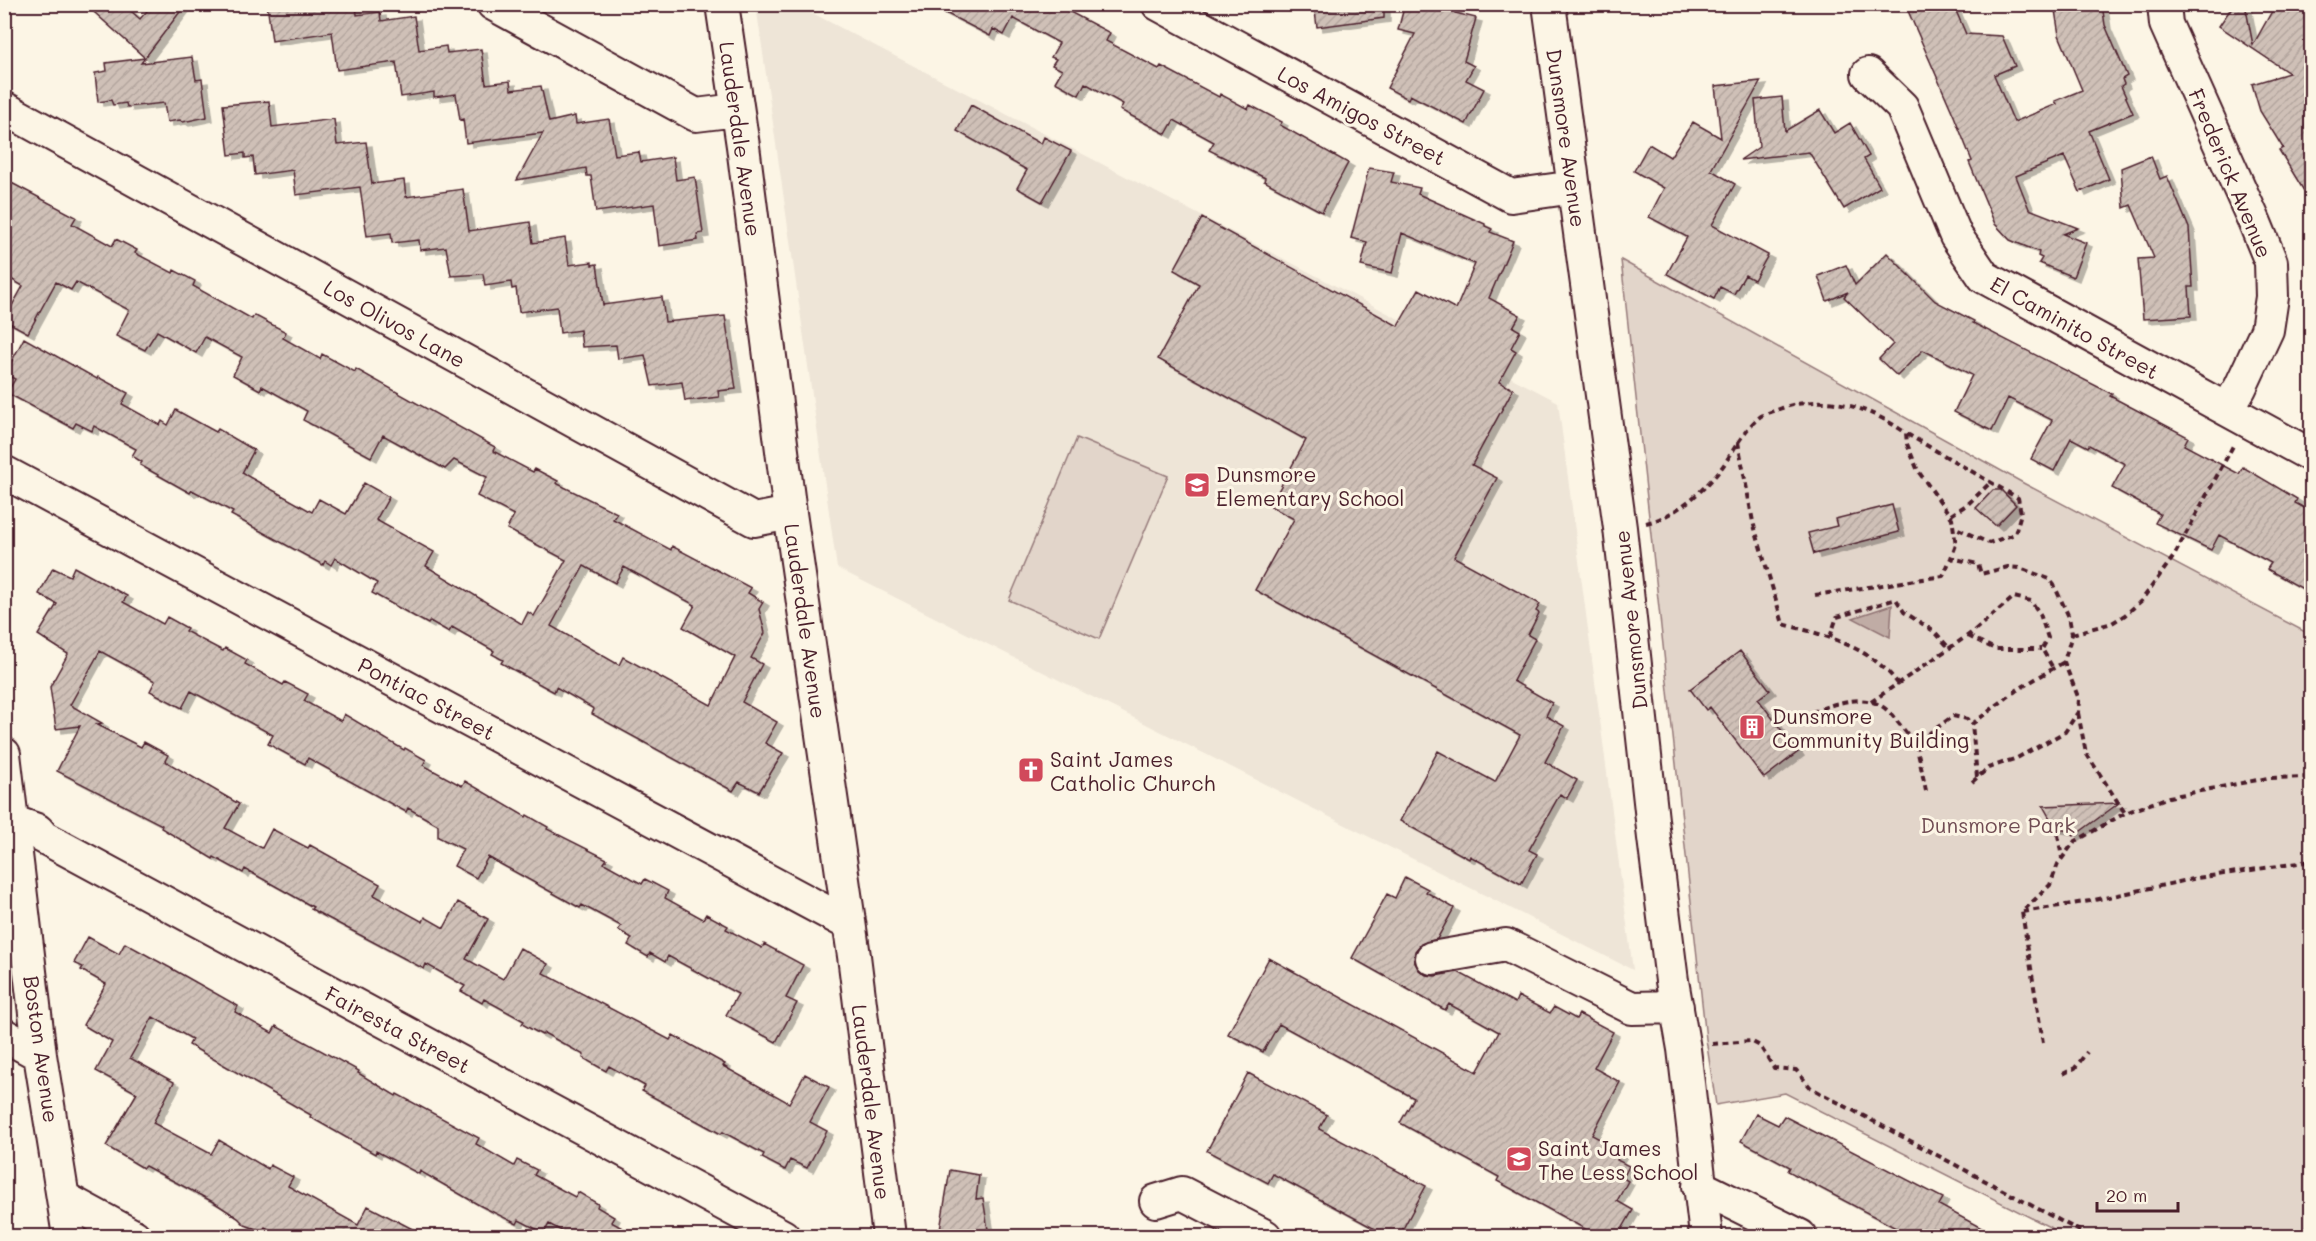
<svg xmlns="http://www.w3.org/2000/svg" width="2316" height="1241" font-family="Mali,sans-serif">
<style>
.built{fill:#eee5d7}
.green{fill:#e2d5ca;stroke:#967a7a;stroke-width:1.5}
.water{fill:#c0aca5;stroke:#917474;stroke-width:1.5}
.building{fill:url(#building-hatch);stroke:#4a1f2b;stroke-width:1.5;fill-rule:evenodd;filter:url(#shadow)}
.lines{fill:none;stroke-linecap:round;stroke-linejoin:round}
.minor-casing{stroke:#4a1f2b;stroke-width:36}
.path{stroke:#4a1f2b;stroke-width:4;stroke-dasharray:6 4.5;stroke-linecap:butt}
.minor{stroke:#fcf5e5;stroke-width:32}
.labels{text-anchor:middle;dominant-baseline:central;stroke-width:6;stroke-linejoin:round;paint-order:stroke}
.street-label{font-size:21px;fill:#4a1f2b;stroke:#fcf5e5}
.poi-label{font-size:21px;fill:#4a1f2b;stroke:#fcf5e5;text-anchor:start}
.park-label{font-size:21px;fill:#704c53;stroke:#fcf5e5}
</style>
<defs>
<pattern id="building-hatch" width="6" height="6" patternUnits="userSpaceOnUse" patternTransform="scale(1.5)"><rect width="6" height="6" fill="#cfc0b7"/><path d="M-1 1l2-2M0 6l6-6M5 7l2-2" fill="none" stroke="#b3a59e"/></pattern>
<filter id="shadow"><feDropShadow dx="6" dy="4" stdDeviation="0" flood-color="#0004"/></filter>
</defs>
<rect width="100%" height="100%" fill="#fcf5e5"/>
<filter id="ink" filterUnits="userSpaceOnUse"><feTurbulence type="fractalNoise" baseFrequency=".0167" numOctaves="2"/><feDisplacementMap in="SourceGraphic" scale="12" xChannelSelector="R" yChannelSelector="G"/><feConvolveMatrix kernelMatrix="1 2 1 2 8 2 1 2 1" color-interpolation-filters="sRGB"/></filter>
<g filter="url(#ink)">
<path class="built" d="M 756,5 L 797,5 L 1558,402 L 1633,970 L 837,568 Z"/>
<path class="green" d="M 1621,260 L 2025,484 L 2311,635 L 2311,1236 L 2067,1236 L 1785,1093 L 1716,1105 L 1706,1039 Z
M 1077,438 L 1168,476 L 1099,639 L 1009,600 Z"/>
<path class="water" d="M 1892,605 L 1890,637 L 1853,618 Z"/>
<path class="building" d="M 85,4 L 123,4 L 140,19 L 153,4 L 186,4 L 141,63 L 192,57 L 196,80 L 202,79 L 207,117 L 183,122 L 180,120 L 167,122 L 164,103 L 127,107 L 126,103 L 113,105 L 111,100 L 98,102 L 95,73 L 107,71 L 106,63 L 145,58 Z
M 267,4 L 356,4 L 357,15 L 380,12 L 381,21 L 414,16 L 419,50 L 446,46 L 447,53 L 481,49 L 486,84 L 510,81 L 511,90 L 541,86 L 549,122 L 575,116 L 576,124 L 609,119 L 615,155 L 639,152 L 641,162 L 673,157 L 676,180 L 695,177 L 703,233 L 697,234 L 698,240 L 659,246 L 654,204 L 596,212 L 591,176 L 587,176 L 586,168 L 517,180 L 543,133 L 466,143 L 463,119 L 460,120 L 456,94 L 434,97 L 434,92 L 401,97 L 396,62 L 337,70 L 332,32 L 272,41 Z
M 928,4 L 1055,4 L 1110,33 L 1106,41 L 1159,69 L 1161,66 L 1219,97 L 1220,94 L 1248,109 L 1250,105 L 1282,122 L 1280,125 L 1348,163 L 1322,212 L 1264,181 L 1265,178 L 1209,150 L 1214,142 L 1174,120 L 1166,134 L 1120,110 L 1123,104 L 1085,83 L 1079,95 L 1055,82 L 1062,70 L 1052,65 L 1056,59 L 1051,57 L 1059,43 L 1013,18 L 1004,35 L 993,29 L 990,36 Z
M 1314,4 L 1384,4 L 1384,18 L 1317,27 Z
M 1405,4 L 1457,4 L 1455,13 L 1476,18 L 1464,61 L 1474,66 L 1466,80 L 1484,89 L 1466,124 L 1410,95 L 1408,99 L 1387,88 L 1415,34 L 1398,30 Z
M 1905,4 L 1953,4 L 1966,34 L 2002,36 L 2015,66 L 1994,75 L 2014,122 L 2057,104 L 2055,101 L 2082,90 L 2059,35 L 2054,4 L 2102,4 L 2105,25 L 2127,76 L 2122,79 L 2124,84 L 2121,86 L 2133,113 L 2089,131 L 2109,179 L 2080,192 L 2064,156 L 2016,176 L 2029,209 L 2078,228 L 2063,234 L 2086,243 L 2073,277 L 2039,263 L 2042,258 L 2038,256 L 2039,252 L 2010,240 L 1995,224 L 1969,162 L 1972,161 L 1954,116 Z
M 2234,4 L 2245,4 L 2253,45 L 2276,4 L 2312,4 L 2312,204 L 2279,150 L 2283,148 L 2260,111 L 2252,84 L 2289,73 L 2219,26 Z
M 1761,81 L 1711,170 L 1735,184 L 1712,225 L 1768,255 L 1754,280 L 1745,275 L 1734,294 L 1720,287 L 1714,299 L 1667,274 L 1687,237 L 1649,217 L 1664,188 L 1634,171 L 1649,144 L 1670,157 L 1693,122 L 1721,138 L 1715,86 Z
M 1782,97 L 1785,131 L 1820,110 L 1834,133 L 1850,123 L 1869,156 L 1864,159 L 1880,187 L 1844,209 L 1809,152 L 1740,160 L 1759,147 L 1755,100 Z
M 269,101 L 272,127 L 334,119 L 337,145 L 366,142 L 372,184 L 404,180 L 406,197 L 463,189 L 469,231 L 530,222 L 533,243 L 565,238 L 569,265 L 592,262 L 592,265 L 597,264 L 603,305 L 662,297 L 665,322 L 725,316 L 736,389 L 718,391 L 719,397 L 685,401 L 682,382 L 652,386 L 645,355 L 618,359 L 616,345 L 582,347 L 580,330 L 560,333 L 557,307 L 519,312 L 516,288 L 512,289 L 511,282 L 485,286 L 483,274 L 451,276 L 446,247 L 420,250 L 419,240 L 392,243 L 391,233 L 367,236 L 360,187 L 296,195 L 293,170 L 255,175 L 253,157 L 245,158 L 245,153 L 229,155 L 223,105 Z
M 971,105 L 1041,144 L 1044,137 L 1071,151 L 1042,202 L 1017,188 L 1027,170 L 957,131 Z
M 2151,156 L 2160,179 L 2167,176 L 2189,228 L 2193,287 L 2189,287 L 2191,316 L 2143,319 L 2138,259 L 2154,258 L 2131,205 L 2124,208 L 2121,168 Z
M 1369,168 L 1394,172 L 1391,182 L 1420,188 L 1418,194 L 1485,224 L 1485,226 L 1492,229 L 1490,232 L 1513,241 L 1489,298 L 1520,315 L 1513,327 L 1520,331 L 1511,348 L 1516,351 L 1499,382 L 1513,389 L 1472,465 L 1497,478 L 1454,557 L 1540,604 L 1536,611 L 1539,613 L 1528,635 L 1535,639 L 1513,681 L 1552,703 L 1546,716 L 1564,726 L 1545,762 L 1577,780 L 1567,798 L 1560,794 L 1529,850 L 1537,854 L 1521,884 L 1470,856 L 1469,859 L 1400,821 L 1438,751 L 1495,782 L 1520,735 L 1255,590 L 1294,519 L 1270,506 L 1306,440 L 1158,359 L 1199,284 L 1174,270 L 1202,218 L 1398,326 L 1419,289 L 1456,309 L 1475,264 L 1402,233 L 1392,273 L 1361,266 L 1367,242 L 1351,238 Z
M 4,179 L 76,217 L 72,224 L 112,246 L 116,239 L 137,250 L 135,253 L 173,273 L 174,270 L 195,281 L 193,286 L 252,319 L 254,315 L 286,332 L 283,338 L 320,359 L 322,354 L 355,372 L 356,369 L 495,447 L 493,451 L 533,472 L 535,469 L 558,481 L 556,483 L 617,513 L 613,519 L 671,550 L 672,546 L 751,588 L 748,593 L 763,602 L 759,609 L 765,633 L 751,658 L 762,664 L 742,702 L 777,722 L 765,743 L 783,753 L 759,792 L 739,782 L 733,791 L 592,714 L 594,709 L 556,687 L 554,692 L 501,663 L 503,660 L 492,654 L 494,651 L 452,627 L 449,632 L 430,621 L 428,624 L 372,593 L 377,583 L 335,558 L 331,565 L 325,561 L 323,565 L 231,515 L 233,512 L 192,490 L 190,493 L 140,465 L 142,462 L 132,456 L 136,449 L 94,426 L 92,431 L 76,423 L 73,428 L 7,393 L 15,379 L 5,374 L 24,338 L 97,379 L 98,377 L 128,393 L 122,404 L 160,425 L 162,421 L 168,425 L 176,410 L 216,432 L 218,429 L 254,450 L 242,473 L 312,512 L 319,499 L 346,514 L 364,483 L 389,497 L 376,520 L 434,552 L 426,566 L 522,624 L 528,612 L 534,616 L 566,560 L 507,529 L 514,515 L 477,496 L 487,477 L 454,460 L 445,469 L 383,435 L 371,457 L 303,420 L 307,411 L 262,386 L 260,390 L 233,375 L 242,357 L 205,337 L 196,353 L 157,331 L 145,350 L 116,336 L 129,310 L 76,282 L 71,290 L 56,282 L 28,333 L 4,320 L 23,286 L 4,275 ZM 584,566 L 615,583 L 624,567 L 695,605 L 683,627 L 735,657 L 711,705 L 623,657 L 619,665 L 551,626 Z
M 1887,253 L 1935,301 L 1974,321 L 1973,323 L 2112,394 L 2110,396 L 2188,437 L 2184,445 L 2239,474 L 2243,467 L 2297,499 L 2295,503 L 2312,512 L 2312,594 L 2267,569 L 2271,563 L 2219,535 L 2211,550 L 2155,523 L 2160,514 L 2112,488 L 2125,464 L 2089,445 L 2088,447 L 2071,438 L 2054,471 L 2031,459 L 2052,420 L 2008,398 L 1992,431 L 1954,412 L 1972,375 L 1923,350 L 1897,376 L 1879,359 L 1893,344 L 1844,297 L 1848,292 L 1827,301 L 1818,276 L 1846,265 L 1855,285 Z
M 1993,490 L 2001,490 L 2016,505 L 1996,526 L 1976,508 Z
M 1892,505 L 1899,532 L 1814,554 L 1808,533 L 1837,526 L 1835,519 Z
M 74,567 L 127,596 L 123,602 L 163,624 L 167,617 L 187,628 L 185,631 L 223,651 L 225,648 L 247,660 L 245,664 L 283,685 L 285,682 L 308,694 L 304,701 L 341,721 L 344,714 L 404,750 L 405,748 L 426,760 L 423,765 L 462,786 L 465,781 L 526,817 L 527,815 L 548,827 L 547,829 L 607,859 L 604,863 L 642,884 L 645,879 L 668,891 L 665,898 L 703,919 L 706,914 L 728,926 L 726,929 L 762,948 L 764,944 L 803,965 L 786,998 L 797,1003 L 776,1042 L 726,1015 L 738,994 L 668,956 L 665,962 L 650,953 L 648,957 L 628,945 L 632,938 L 618,930 L 621,926 L 582,905 L 580,908 L 488,857 L 476,878 L 454,866 L 463,849 L 438,837 L 438,825 L 408,808 L 406,812 L 308,758 L 305,764 L 268,744 L 273,735 L 191,691 L 182,708 L 150,691 L 155,681 L 100,651 L 70,705 L 102,723 L 96,724 L 141,747 L 144,742 L 168,755 L 165,761 L 239,804 L 225,828 L 262,848 L 272,829 L 308,848 L 310,845 L 380,884 L 374,895 L 423,922 L 425,917 L 444,928 L 458,902 L 488,919 L 466,959 L 503,979 L 520,948 L 548,964 L 543,973 L 670,1040 L 673,1035 L 725,1064 L 723,1066 L 789,1103 L 805,1074 L 829,1087 L 810,1122 L 827,1131 L 807,1168 L 790,1160 L 785,1170 L 762,1158 L 764,1154 L 723,1132 L 721,1134 L 642,1091 L 645,1086 L 609,1066 L 606,1071 L 583,1058 L 584,1055 L 544,1033 L 542,1035 L 522,1024 L 524,1021 L 484,999 L 482,1003 L 461,991 L 465,986 L 426,964 L 424,969 L 311,909 L 313,907 L 245,869 L 243,873 L 214,857 L 213,859 L 161,828 L 162,825 L 57,771 L 80,726 L 56,729 L 50,687 L 68,654 L 38,635 L 57,604 L 39,594 L 53,568 L 70,576 Z
M 1740,651 L 1770,690 L 1758,699 L 1798,752 L 1764,778 L 1710,707 L 1706,710 L 1690,689 Z
M 2119,803 L 2074,836 L 2071,831 L 2056,829 L 2043,806 Z
M 1405,877 L 1428,889 L 1426,892 L 1454,908 L 1437,939 L 1421,944 L 1415,951 L 1414,961 L 1419,970 L 1426,975 L 1435,976 L 1458,972 L 1515,1003 L 1518,996 L 1550,1013 L 1554,1007 L 1576,1019 L 1579,1014 L 1613,1032 L 1594,1068 L 1620,1082 L 1592,1135 L 1622,1151 L 1617,1160 L 1629,1166 L 1623,1178 L 1628,1181 L 1617,1201 L 1633,1210 L 1618,1236 L 1598,1236 L 1497,1181 L 1499,1177 L 1400,1123 L 1414,1098 L 1279,1024 L 1263,1052 L 1228,1034 L 1269,958 L 1477,1072 L 1499,1032 L 1449,1004 L 1445,1010 L 1352,958 L 1387,894 L 1395,898 Z
M 88,937 L 119,954 L 125,943 L 174,970 L 238,1006 L 235,1012 L 272,1033 L 276,1026 L 359,1071 L 358,1073 L 396,1096 L 397,1094 L 479,1138 L 476,1144 L 514,1166 L 517,1160 L 537,1170 L 534,1175 L 575,1197 L 578,1192 L 598,1204 L 597,1207 L 614,1217 L 611,1222 L 637,1236 L 571,1236 L 549,1224 L 544,1233 L 519,1220 L 517,1224 L 479,1205 L 420,1171 L 419,1174 L 376,1151 L 375,1154 L 310,1117 L 311,1115 L 189,1045 L 192,1039 L 153,1017 L 130,1058 L 174,1082 L 153,1123 L 211,1154 L 219,1140 L 268,1169 L 270,1165 L 293,1177 L 288,1186 L 358,1225 L 368,1206 L 426,1236 L 281,1236 L 265,1227 L 262,1231 L 245,1225 L 238,1218 L 215,1203 L 145,1166 L 143,1168 L 106,1146 L 137,1093 L 96,1071 L 112,1042 L 83,1025 L 106,984 L 81,970 L 83,967 L 74,963 Z
M 1248,1073 L 1327,1115 L 1319,1129 L 1426,1186 L 1399,1236 L 1388,1236 L 1273,1174 L 1268,1183 L 1207,1151 Z
M 1756,1114 L 1778,1125 L 1784,1116 L 1943,1198 L 1939,1205 L 1996,1236 L 1907,1236 L 1895,1230 L 1896,1228 L 1788,1171 L 1790,1167 L 1741,1141 Z
M 950,1170 L 979,1175 L 976,1199 L 983,1198 L 989,1236 L 939,1236 Z"/>
<g class="lines">
<defs>
<path id="minor" d="M 493,4 L 696,115 L 737,110
M 722,4 L 743,146 L 790,513 L 854,956 L 889,1236
M 1158,4 L 1511,196 L 1574,187
M 1549,4 L 1620,528 L 1654,838 L 1672,981 L 1684,1049 L 1706,1236
M 2164,4 L 2166,24 L 2255,223 L 2271,262 L 2272,297 L 2267,330 L 2240,388 L 2227,409
M 1868,74 L 1902,107 L 1956,236 L 1984,277 L 2312,456
M 4,108 L 754,520 L 790,513
M 4,472 L 849,924
M 4,754 L 40,1055 L 69,1236
M 14,822 L 37,830 L 43,837 L 783,1236
M 1432,958 L 1506,945 L 1632,1008 L 1677,1007
M 4,1035 L 40,1055
M 1699,1186 L 1800,1236
M 64,1198 L 134,1236
M 1156,1201 L 1182,1193 L 1265,1236"/>
</defs>
<use href="#minor" class="minor-casing"/>
<path class="path" d="M 1907,434 L 2018,498 L 2021,513 L 2015,534 L 1989,543 L 1954,527
M 1738,442 L 1753,522 L 1783,624 C 1825,635 1872,647 1899,685
M 1951,515 L 1968,504 L 1991,482
M 1646,523 C 1675,517 1709,487 1725,463 C 1735,448 1745,428 1761,416 C 1766,413 1775,411 1782,408 C 1827,393 1869,407 1906,433 L 1907,444 L 1918,471 L 1952,518 L 1956,545 L 1951,558
M 1815,595 L 1943,576 L 1951,558 L 1978,564 L 1981,574 L 2008,567 L 2020,568 L 2049,579 L 2054,585 L 2069,617 L 2072,634 L 2064,662 L 2079,699 L 2078,712 L 2065,732 L 2017,758 L 1988,768 L 1970,784
M 2072,634 L 2112,623 L 2125,615 L 2141,601 L 2174,556 L 2234,444
M 1968,636 L 1995,649 L 2041,649
M 1830,637 L 1837,617 L 1896,599 L 1904,612 L 1935,632 L 1950,649
M 1871,702 L 1970,634 L 2014,597 L 2031,601 L 2040,614 L 2048,638 L 2042,649 L 2053,668
M 2078,713 L 2086,753 L 2125,813
M 1802,717 C 1826,706 1865,689 1888,711 C 1898,721 1905,733 1916,743
M 1977,777 L 1972,724 L 2017,690 L 2064,662
M 1926,791 L 1916,743 L 1953,716 L 1967,719 L 1971,724
M 2058,835 L 2062,858
M 2023,912 L 2090,901 L 2197,878 L 2312,861
M 2043,1043 L 2022,912 L 2050,885 L 2058,864 L 2074,842 L 2125,813 L 2169,797 L 2268,778 L 2312,777
M 1712,1044 L 1751,1041 L 1760,1046 L 1774,1068 L 1796,1070 L 1811,1088 L 2089,1236
M 2063,1074 L 2075,1068 L 2087,1052"/>
<use href="#minor" class="minor"/>
</g>
</g>
<defs>
<symbol id="school-square" viewBox="-11 -11 22 22"><rect x="-9" y="-9" width="18" height="18" rx="4" fill="#d1495b" stroke="#fcf5e5"/><path d="M0-5L7-2L0 1L-7-2ZM-4 1L0 2.5L4 1V4Q0 6-4 4Z" fill="#fff"/></symbol>
<symbol id="building-square" viewBox="-11 -11 22 22"><rect x="-9" y="-9" width="18" height="18" rx="4" fill="#d1495b" stroke="#fcf5e5"/><path d="M-4-6H4V6H1V3H-1V6H-4ZM-2.5-4.3h1.7v1.8h-1.7ZM.8-4.3h1.7v1.8H.8ZM-2.5-1h1.7V.8h-1.7ZM.8-1h1.7V.8H.8Z" fill="#fff"/></symbol>
<symbol id="church-square" viewBox="-11 -11 22 22"><rect x="-9" y="-9" width="18" height="18" rx="4" fill="#d1495b" stroke="#fcf5e5"/><path d="M-1.2-6h2.4v3.5h3.3v2.4h-3.3V6h-2.4V-.1h-3.3v-2.4h3.3Z" fill="#fff"/></symbol>
</defs>
<g fill-rule="evenodd">
<use href="#school-square" x="1182" y="470" width="30" height="30"/>
<use href="#building-square" x="1737" y="712" width="30" height="30"/>
<use href="#church-square" x="1016" y="755" width="30" height="30"/>
<use href="#school-square" x="1504" y="1144" width="30" height="30"/>
</g>
<g class="labels">
<g class="street-label">
<text transform="translate(1362 115) rotate(28)">Los Amigos Street</text>
<text transform="translate(1567 138) rotate(82)">Dunsmore Avenue</text>
<text transform="translate(741 139) rotate(82)">Lauderdale Avenue</text>
<text transform="translate(2231 173) rotate(67)">Frederick Avenue</text>
<text transform="translate(395 323) rotate(29)">Los Olivos Lane</text>
<text transform="translate(2075 327) rotate(29)">El Caminito Street</text>
<text transform="translate(1630 620) rotate(-96)">Dunsmore Avenue</text>
<text transform="translate(806 621) rotate(82)">Lauderdale Avenue</text>
<text transform="translate(427 698) rotate(28)">Pontiac Street</text>
<text transform="translate(398 1029) rotate(28)">Fairesta Street</text>
<text transform="translate(42 1049) rotate(82)">Boston Avenue</text>
<text transform="translate(872 1102) rotate(83)">Lauderdale Avenue</text>
</g>
<g class="poi-label">
<text x="1216" y="473">Dunsmore<tspan x="1216" dy="24">Elementary School</tspan></text>
<text x="1772" y="715">Dunsmore<tspan x="1772" dy="24">Community Building</tspan></text>
<text x="1050" y="758">Saint James<tspan x="1050" dy="24">Catholic Church</tspan></text>
<text x="1538" y="1147">Saint James<tspan x="1538" dy="24">The Less School</tspan></text>
</g>
<g class="park-label">
<text x="1998" y="824">Dunsmore Park</text>
</g>
</g>
<rect width="2316" height="1241" fill="none" stroke="#fcf5e5" stroke-width="24"/>
<rect x="12" y="12" width="2292" height="1217" fill="none" stroke="#4a1f2b" stroke-width="2" filter="url(#ink)"/>
<path d="M2097 1202v9h81v-9" fill="none" stroke="#4a1f2b" stroke-width="3"/>
<text x="2106" y="1202" font-size="18" fill="#4a1f2b" stroke="#fcf5e5" stroke-width="4.5" paint-order="stroke">20 m</text>
</svg>
